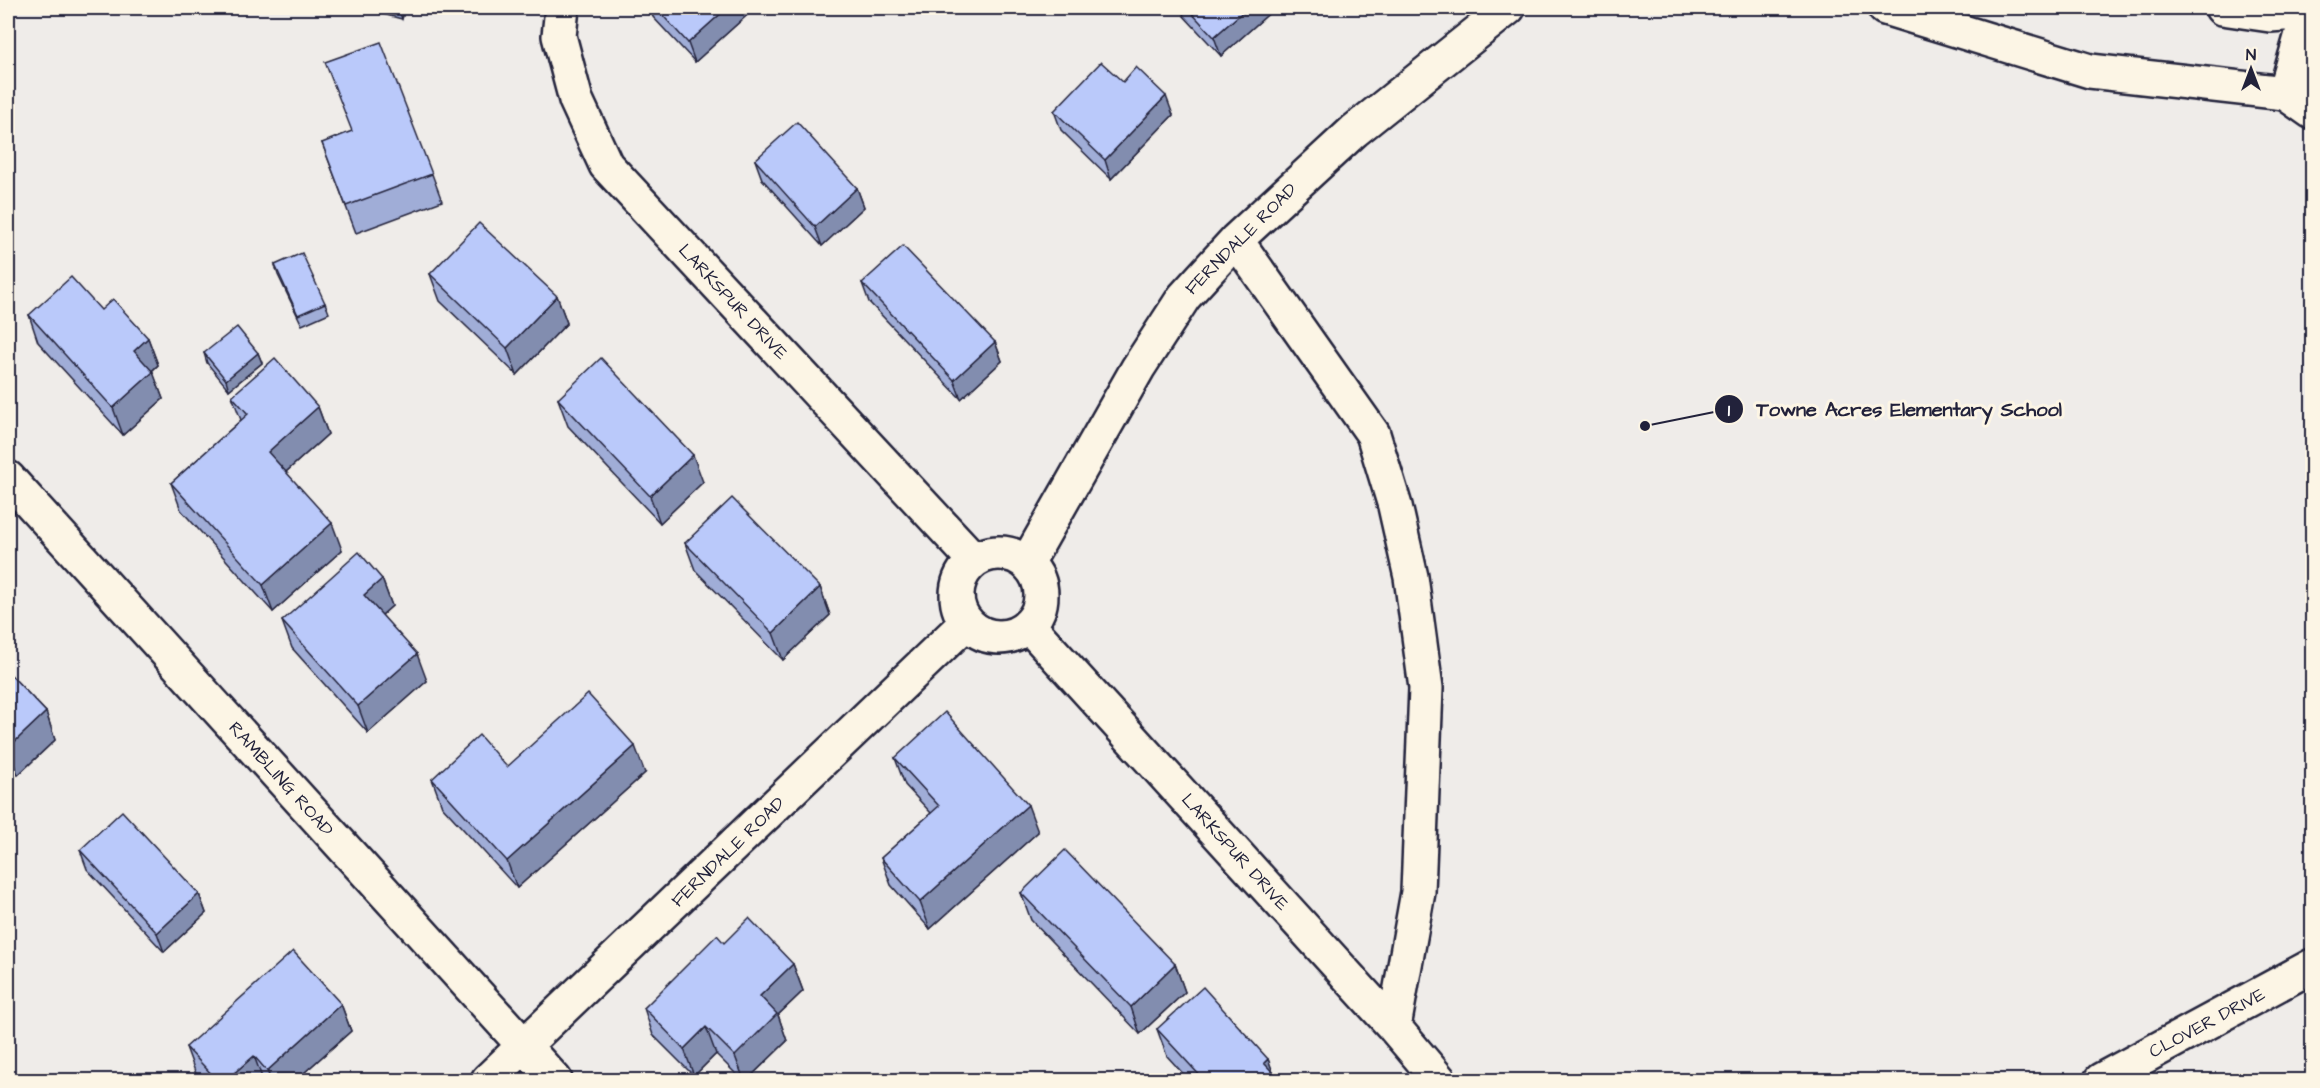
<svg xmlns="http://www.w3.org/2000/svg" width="2320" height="1088" font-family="'Architects Daughter',sans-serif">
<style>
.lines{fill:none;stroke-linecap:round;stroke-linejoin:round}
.minor-casing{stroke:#22223b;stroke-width:38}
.minor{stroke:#fcf5e5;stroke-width:33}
.wall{fill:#a0add7;stroke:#22223b;stroke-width:1.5}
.shaded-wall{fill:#828daf;stroke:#22223b;stroke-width:1.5}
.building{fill:#bac9fa;stroke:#22223b;stroke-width:1.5}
.labels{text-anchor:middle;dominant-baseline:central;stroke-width:6;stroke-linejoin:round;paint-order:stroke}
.street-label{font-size:18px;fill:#22223b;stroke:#fcf5e5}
.leader{fill:none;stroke:#22223b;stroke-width:2}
.callout-dot{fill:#22223b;stroke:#fcf5e5;stroke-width:2}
.mark-label{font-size:18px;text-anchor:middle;font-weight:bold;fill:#fff}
.callout-label{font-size:20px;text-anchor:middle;font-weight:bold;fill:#22223b;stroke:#fcf5e5;stroke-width:6;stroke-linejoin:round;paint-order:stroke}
</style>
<rect width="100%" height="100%" fill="#efece9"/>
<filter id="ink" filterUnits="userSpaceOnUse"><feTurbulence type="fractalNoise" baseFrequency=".0167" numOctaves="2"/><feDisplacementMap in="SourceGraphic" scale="12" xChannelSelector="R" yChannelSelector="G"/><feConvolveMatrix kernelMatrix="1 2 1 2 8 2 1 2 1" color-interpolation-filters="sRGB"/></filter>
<g filter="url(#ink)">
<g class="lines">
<defs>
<path id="minor" d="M 562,8 L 559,36 L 576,100 L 606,165 L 974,560
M 1885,8 L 2090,71 L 2285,93 L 2312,112
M 2222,8 L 2270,15 L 2312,12
M 2285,93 L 2308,13
M 1236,240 L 1373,434 L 1395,506 L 1411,577 L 1426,688 L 1418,892 L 1394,1027
M 8,478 L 555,1080
M957 595a42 42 0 1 1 84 0a42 42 0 1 1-84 0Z
M 1027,563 L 1138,368 L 1184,297 L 1236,240 L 1354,131 L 1508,8
M 1028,625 L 1394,1027 L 1439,1080
M 488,1080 L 967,622
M 2101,1080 L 2312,966"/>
</defs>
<use href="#minor" class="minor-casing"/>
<use href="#minor" class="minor"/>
</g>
<path class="wall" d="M 360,8 L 405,8 L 402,19 Z
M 650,8 L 755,8 L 695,62 L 653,17 Z
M 1181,8 L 1275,8 L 1221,56 L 1184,16 Z
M 1123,82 L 1173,115 L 1111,179 L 1061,130 L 1054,111 Z
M 322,143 L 432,174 L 442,201 L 356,233 Z
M 755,160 L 857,188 L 864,207 L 822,246 L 762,179 Z
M 275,265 L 325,303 L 329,313 L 302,325 L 278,275 Z
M 430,274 L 557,296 L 567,323 L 517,375 L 440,301 Z
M 862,283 L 995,342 L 1002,361 L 961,399 L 869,302 Z
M 101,310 L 148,338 L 158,365 L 152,371 L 163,399 L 123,435 L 38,342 L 29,315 Z
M 204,353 L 258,353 L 262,363 L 229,390 L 207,363 Z
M 232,396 L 318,407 L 328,434 L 286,472 L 342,550 L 273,612 L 181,510 L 171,483 L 241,420 Z
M 558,399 L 703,482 L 660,523 L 568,426 Z
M 685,543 L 820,587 L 830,615 L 783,660 L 695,570 Z
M 382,579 L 392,606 L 382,615 L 427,681 L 368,733 L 292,648 L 282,621 Z
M 8,672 L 46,712 L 55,740 L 18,775 L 8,764 Z
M 895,758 L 1038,832 L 930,929 L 891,885 L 881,858 L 931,813 L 905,785 Z
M 507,767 L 645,773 L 517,888 L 442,806 L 432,779 Z
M 80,850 L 199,894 L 206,913 L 164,952 L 87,869 Z
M 1021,893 L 1175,964 L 1185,992 L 1140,1034 L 1031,920 Z
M 724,943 L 793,964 L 803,991 L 778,1015 L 787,1041 L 747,1080 L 742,1080 L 716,1054 L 694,1076 L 653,1035 L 644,1008 Z
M 341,1004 L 351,1031 L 296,1080 L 202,1080 L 196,1074 L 186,1047 Z
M 1157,1029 L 1268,1059 L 1273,1073 L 1280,1080 L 1189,1080 L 1167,1056 Z"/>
<path class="shaded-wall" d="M 398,8 L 405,8 L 402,19 Z
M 727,8 L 755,8 L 695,62 L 688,43 Z
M 1247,8 L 1275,8 L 1221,56 L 1214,37 Z
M 1166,96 L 1173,115 L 1111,179 L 1105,160 Z
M 857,188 L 864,207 L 822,246 L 815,227 Z
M 8,212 L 14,231 L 8,237 Z
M 557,296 L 567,323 L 517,375 L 507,348 Z
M 148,338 L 158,365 L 144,378 L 134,351 Z
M 995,342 L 1002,361 L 961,399 L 954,380 Z
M 258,353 L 262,363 L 229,390 L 226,380 Z
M 153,372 L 163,399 L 123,435 L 113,408 Z
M 318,407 L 328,434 L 278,479 L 268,452 Z
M 693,455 L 703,482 L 660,523 L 650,496 Z
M 332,523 L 342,550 L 273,612 L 263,585 Z
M 382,579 L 392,606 L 374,622 L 364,595 Z
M 820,587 L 830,615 L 783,660 L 773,633 Z
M 417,654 L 427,681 L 368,733 L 358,706 Z
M 46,712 L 55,740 L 18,775 L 8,748 Z
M 635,746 L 645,773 L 517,888 L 507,861 Z
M 1028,805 L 1038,832 L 930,929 L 920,902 Z
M 199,894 L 206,913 L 164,952 L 157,933 Z
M 793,964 L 803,991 L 778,1015 L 787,1041 L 747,1080 L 744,1080 L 735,1056 L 760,996 Z
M 1175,964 L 1185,992 L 1140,1034 L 1131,1007 Z
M 341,1004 L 351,1031 L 296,1080 L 271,1080 L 267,1071 Z
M 706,1027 L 716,1054 L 694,1076 L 684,1049 Z
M 254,1056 L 263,1080 L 226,1080 Z
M 1268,1059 L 1276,1080 L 1264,1063 Z"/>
<path class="building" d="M 656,8 L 727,8 L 688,43 Z
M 1187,8 L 1247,8 L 1214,37 Z
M 381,42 L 432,174 L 346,206 L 322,143 L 352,131 L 325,62 Z
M 1101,62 L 1123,82 L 1136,67 L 1166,96 L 1105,160 L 1054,111 Z
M 797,122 L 857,188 L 815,227 L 755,160 Z
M 479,223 L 557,296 L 507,348 L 430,274 Z
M 903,246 L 995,342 L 954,380 L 862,283 Z
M 302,253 L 325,303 L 298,315 L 275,265 Z
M 71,277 L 101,310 L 113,299 L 148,338 L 134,351 L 153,372 L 113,408 L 29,315 Z
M 237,327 L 258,353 L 226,380 L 204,353 Z
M 275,358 L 318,407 L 268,452 L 332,523 L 263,585 L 171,483 L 248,414 L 232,396 Z
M 601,358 L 693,455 L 650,496 L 558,399 Z
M 732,498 L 820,587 L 773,633 L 685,543 Z
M 359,552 L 382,579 L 364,595 L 417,654 L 358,706 L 282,621 Z
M 8,672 L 46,712 L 8,748 Z
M 588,694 L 635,746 L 507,861 L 432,779 L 479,735 L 507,767 Z
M 945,712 L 1028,805 L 920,902 L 881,858 L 939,806 L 895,758 Z
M 122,811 L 199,894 L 157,933 L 80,850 Z
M 1065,850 L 1175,964 L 1131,1007 L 1021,893 Z
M 749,918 L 793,964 L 760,996 L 777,1014 L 735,1056 L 706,1027 L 684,1049 L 644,1008 L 717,935 L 724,943 Z
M 293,951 L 341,1004 L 267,1071 L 254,1056 L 226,1080 L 217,1080 L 186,1047 Z
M 1203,987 L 1268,1059 L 1264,1063 L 1280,1080 L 1204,1080 L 1157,1029 Z"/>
</g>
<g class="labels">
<g class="street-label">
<text transform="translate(1241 239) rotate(-45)">FERNDALE ROAD</text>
<text transform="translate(733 302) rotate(47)">LARKSPUR DRIVE</text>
<text transform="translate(281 779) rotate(48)">RAMBLING ROAD</text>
<text transform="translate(728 852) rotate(-44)">FERNDALE ROAD</text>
<text transform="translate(1235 852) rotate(48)">LARKSPUR DRIVE</text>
<text transform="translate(2207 1023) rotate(-28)">CLOVER DRIVE</text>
</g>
</g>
<path class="leader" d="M1645 426L1729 409"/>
<g class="callout-dot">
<circle cx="1645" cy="426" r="6"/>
<circle cx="1729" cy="409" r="15"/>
</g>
<g class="mark-label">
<text x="1729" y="416">1</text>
</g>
<g class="callout-label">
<text x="1909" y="416">Towne Acres Elementary School</text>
</g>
<rect width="2320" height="1088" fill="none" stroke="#fcf5e5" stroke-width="30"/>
<rect x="15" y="15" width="2290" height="1058" fill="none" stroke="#22223b" stroke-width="2" filter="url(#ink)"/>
<g transform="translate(2251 69)" stroke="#fcf5e5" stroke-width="4.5" paint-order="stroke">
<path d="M0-4.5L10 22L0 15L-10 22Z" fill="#22223b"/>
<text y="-9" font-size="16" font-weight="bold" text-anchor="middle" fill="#22223b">N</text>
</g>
</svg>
